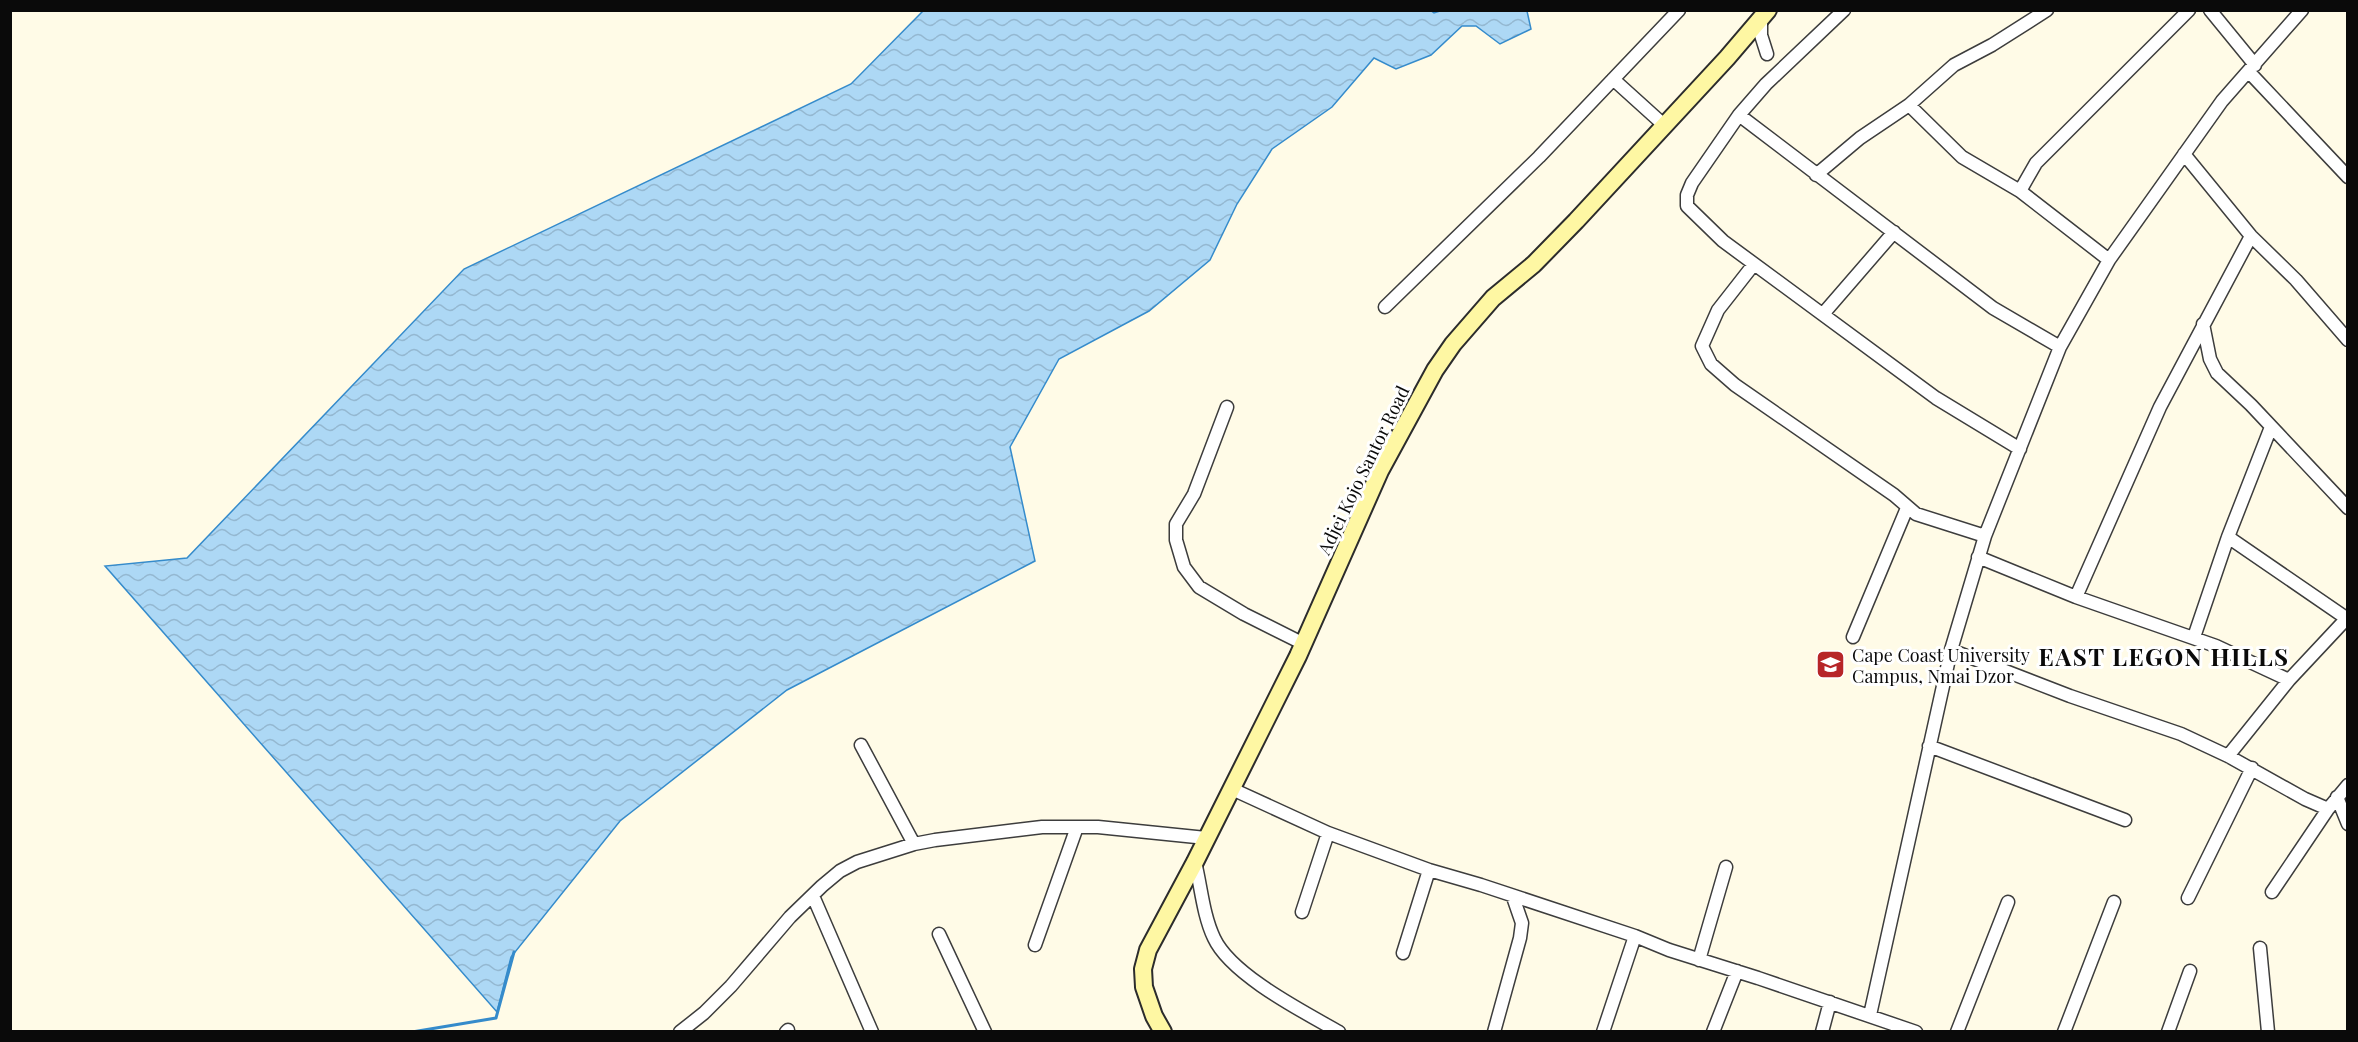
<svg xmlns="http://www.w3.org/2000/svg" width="2358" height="1042" font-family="'Playfair Display',serif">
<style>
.water{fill:url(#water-waves);stroke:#358bcb;stroke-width:1.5}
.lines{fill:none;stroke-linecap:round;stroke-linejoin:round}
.stream{stroke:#358bcb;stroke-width:3}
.street-casing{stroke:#3d3d3d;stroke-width:15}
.secondary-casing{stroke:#2c2c2c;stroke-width:20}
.street{stroke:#fff;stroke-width:12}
.secondary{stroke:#fef7a3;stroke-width:16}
.labels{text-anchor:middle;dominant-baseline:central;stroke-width:6;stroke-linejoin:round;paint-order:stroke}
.street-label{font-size:18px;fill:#0a0a0a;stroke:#fff}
.poi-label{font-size:18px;fill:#0a0a0a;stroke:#fff;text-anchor:start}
.district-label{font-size:24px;font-weight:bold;letter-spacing:1.5px;fill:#0a0a0a;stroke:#fff}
</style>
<defs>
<pattern id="water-waves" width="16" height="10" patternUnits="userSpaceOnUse" patternTransform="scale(1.5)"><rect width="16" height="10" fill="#add8f5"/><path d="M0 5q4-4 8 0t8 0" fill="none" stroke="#94b8d1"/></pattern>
</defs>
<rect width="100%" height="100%" fill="#fffbe7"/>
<path class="water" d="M 1430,10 L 1434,13 L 1443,10 L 1527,11 L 1531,29 L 1500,44 L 1476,26 L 1462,26 L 1431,55 L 1396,69 L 1374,58 L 1332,107 L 1272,149 L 1237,204 L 1210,260 L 1149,311 L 1059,359 L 1010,447 L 1035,561 L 787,690 L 620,821 L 511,957 L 497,1012 L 105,566 L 187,558 L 464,269 L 851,84 L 923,11 Z"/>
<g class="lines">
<path class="stream" d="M 412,1032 L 496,1018 L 514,952"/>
<defs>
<path id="street" d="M 1844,10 L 1766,84 L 1739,115 L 1692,183 L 1687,195 L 1687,206 L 1723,241 L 1936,398 L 2020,449
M 2210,10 L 2255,65
M 1761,18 L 1761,35 L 1767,54
M 2249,72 L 2348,177
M 1613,79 L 1665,126
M 1909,105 L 1962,157 L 2020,191 L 2109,260
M 1739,115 L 1993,308 L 2060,347
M 2184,154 L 2251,236 L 2296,280 L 2348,340
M 1816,175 L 1860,138 L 1909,105 L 1954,65 L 1992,45 L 2047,10
M 2020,191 L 2036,163 L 2189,10
M 1754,264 L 1718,310 L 1702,346 L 1711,364 L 1735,385 L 1894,495 L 1916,514 L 1985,536
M 1385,307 L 1539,157 L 1679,10
M 1823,314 L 1894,232
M 2203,324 L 2210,359 L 2217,373 L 2251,405 L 2348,508
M 1227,407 L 1194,494 L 1176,524 L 1176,540 L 1184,567 L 1199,587 L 1244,614 L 1302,643
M 2228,537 L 2346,618
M 1978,557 L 2076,597 L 2216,646 L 2289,680
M 2076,597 L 2160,407 L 2251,236
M 1853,637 L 1907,508
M 2194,637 L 2228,537 L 2271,427
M 1951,650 L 2070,696 L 2181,734 L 2228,756 L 2305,799 L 2328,809 L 2348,785
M 861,745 L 914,844
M 1929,746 L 2125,820
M 2228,756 L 2289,680 L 2348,617
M 1232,789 L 1328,833 L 1429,870 L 1481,885 L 1635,936 L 1669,950 L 1758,978 L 1916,1032
M 2337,797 L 2348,824
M 1195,862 C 1201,886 1203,915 1214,938 C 1231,975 1304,1012 1339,1032
M 2272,892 L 2328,809
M 813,896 L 872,1032
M 2188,898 L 2252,768
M 1302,912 L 1328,833
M 939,934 L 985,1032
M 1035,945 L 1077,827
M 2260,948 L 2268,1032
M 1403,953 L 1429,870
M 1699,960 L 1726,867
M 1870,1015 L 1951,650 L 1985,536 L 2060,347 L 2109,260 L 2222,101 L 2302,10
M 680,1032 L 704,1013 L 731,986 L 790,917 L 822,886 L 840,871 L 857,862 L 914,844 L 935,840 L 1042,827 L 1098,827 L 1206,838
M 786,1032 L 788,1030
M 1494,1032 L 1520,938 L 1522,923 L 1513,897
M 1603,1032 L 1635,936
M 1713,1032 L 1737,971
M 1822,1032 L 1830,1002
M 1957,1032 L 2008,902
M 2064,1032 L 2114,902
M 2168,1032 L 2190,971"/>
<path id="secondary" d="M 1163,1032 L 1154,1016 L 1144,987 L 1143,969 L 1148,950 L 1195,862 L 1298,656 L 1380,471 L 1435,370 L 1453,344 L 1493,298 L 1534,264 L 1576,221 L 1727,58 L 1768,10"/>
</defs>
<use href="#street" class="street-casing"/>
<use href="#secondary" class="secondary-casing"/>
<use href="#street" class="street"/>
<use href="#secondary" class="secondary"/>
</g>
<defs>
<symbol id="school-square" viewBox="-11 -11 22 22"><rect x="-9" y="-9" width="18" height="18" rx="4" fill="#b72528" stroke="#fff"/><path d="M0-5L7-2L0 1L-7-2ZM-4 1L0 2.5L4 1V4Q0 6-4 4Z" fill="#fff"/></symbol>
</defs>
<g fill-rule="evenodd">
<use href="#school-square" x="1814" y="648" width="33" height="33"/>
</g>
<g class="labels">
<g class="street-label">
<text transform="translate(1363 470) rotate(-64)">Adjei Kojo Santor Road</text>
</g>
<g class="poi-label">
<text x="1852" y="655">Cape Coast University<tspan x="1852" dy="21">Campus, Nmai Dzor</tspan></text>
</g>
<g class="district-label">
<text x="2164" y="656">EAST LEGON HILLS</text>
</g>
</g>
<rect width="2358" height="1042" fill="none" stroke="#0a0a0a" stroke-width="24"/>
</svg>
